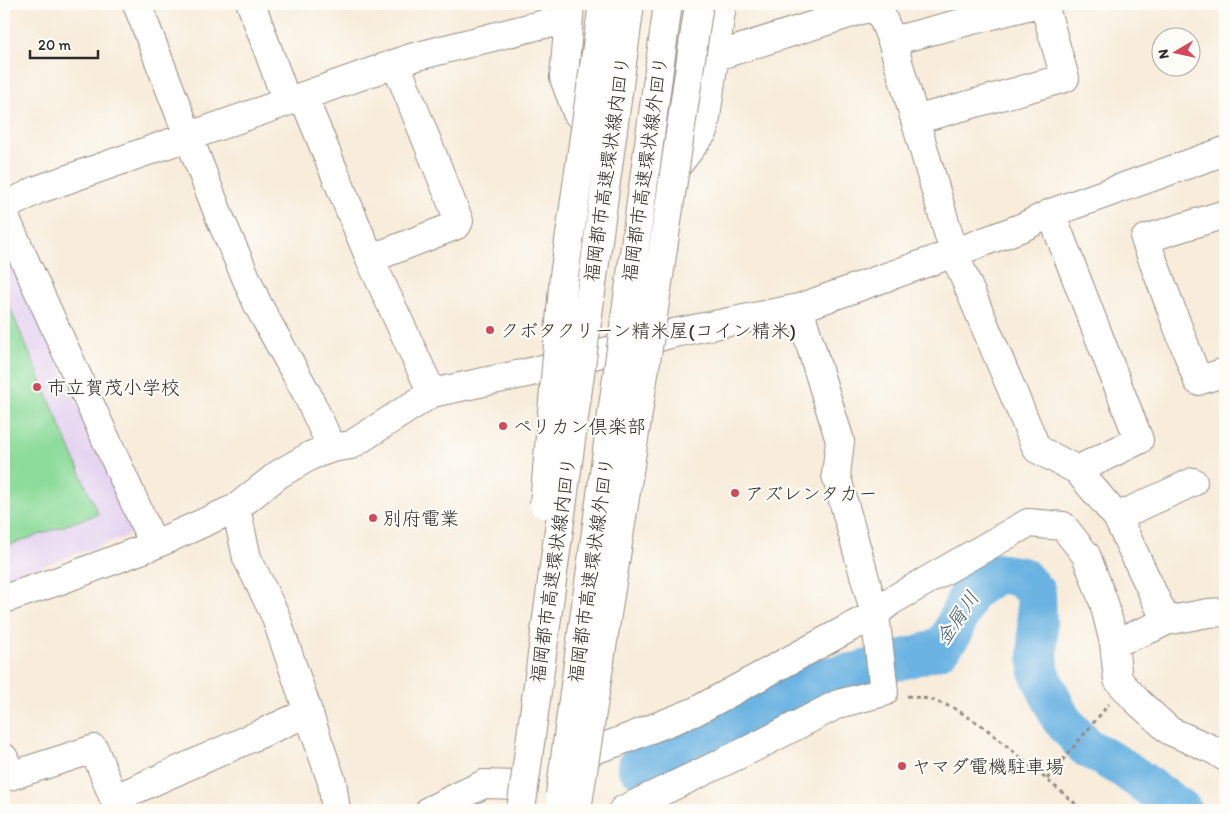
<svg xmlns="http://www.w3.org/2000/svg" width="1229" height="814" font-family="Itim,'Klee One',sans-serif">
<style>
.built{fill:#e5d3f1}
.pitch{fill:#8edc9b;stroke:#5c8463}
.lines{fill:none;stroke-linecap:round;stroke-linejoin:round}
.river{stroke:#6ab3e2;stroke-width:40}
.minor-casing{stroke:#928c82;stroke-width:30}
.path{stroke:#928c82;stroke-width:3;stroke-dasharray:4 4;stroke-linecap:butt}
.minor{stroke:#fff;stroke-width:28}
.highway-bridge-casing{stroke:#928c82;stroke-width:30;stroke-linecap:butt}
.highway-bridge{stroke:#fff;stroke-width:28}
.poi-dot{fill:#d1495b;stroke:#fdfcf7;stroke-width:2}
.labels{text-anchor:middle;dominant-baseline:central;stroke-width:4.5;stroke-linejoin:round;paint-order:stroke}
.street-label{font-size:19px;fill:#2b2b2b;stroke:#fdfcf7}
.poi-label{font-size:19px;fill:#2b2b2b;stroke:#fdfcf7;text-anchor:start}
.water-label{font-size:20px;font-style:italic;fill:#415b6b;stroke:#fdfcf7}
</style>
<rect width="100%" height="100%" fill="#fdfcf7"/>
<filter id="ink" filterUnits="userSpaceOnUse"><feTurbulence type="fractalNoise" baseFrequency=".02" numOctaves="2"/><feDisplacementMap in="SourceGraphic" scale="10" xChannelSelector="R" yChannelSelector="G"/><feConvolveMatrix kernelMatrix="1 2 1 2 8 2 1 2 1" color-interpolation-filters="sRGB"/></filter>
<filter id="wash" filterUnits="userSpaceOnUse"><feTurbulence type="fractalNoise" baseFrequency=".0096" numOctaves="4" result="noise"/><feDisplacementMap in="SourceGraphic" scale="20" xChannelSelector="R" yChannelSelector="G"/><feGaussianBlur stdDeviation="1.12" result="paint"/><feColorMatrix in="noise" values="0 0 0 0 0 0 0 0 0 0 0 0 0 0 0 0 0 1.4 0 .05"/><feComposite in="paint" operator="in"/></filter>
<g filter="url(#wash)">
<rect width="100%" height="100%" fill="#f8ecda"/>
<path class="built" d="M 4,242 L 135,533 L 4,580 Z"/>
<path class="pitch" d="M 4,294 L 98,514 L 4,547 Z"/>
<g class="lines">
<path class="river" d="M 637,766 L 692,743 L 820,678 L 858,672 L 939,649 L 951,635 L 969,593 L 997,573 L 1022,577 L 1036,593 L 1039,673 L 1061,719 L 1086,747 L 1123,768 L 1182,810"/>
</g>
</g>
<g filter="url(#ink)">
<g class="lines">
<defs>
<path id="minor" d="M 137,4 L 220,218 L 258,305 L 307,394 L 332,448
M 251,4 L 287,102
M 570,4 L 564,78 L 577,113 L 601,132
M 877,4 L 892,41 L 954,253 L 1037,449 L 1077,470 L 1117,517 L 1166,621 L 1208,613 L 1225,612
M 892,41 L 1035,4
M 714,57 L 880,4
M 303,96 L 370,259 L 432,393
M 915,120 L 1065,78 L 1044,4
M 4,207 L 37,190 L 414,57 L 544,24 L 568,22
M 642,211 L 704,131 L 722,4
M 1051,213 L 1139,440 L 1077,470
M 1225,214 L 1145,239 L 1198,381 L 1225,372
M 4,215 L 154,545
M 370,259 L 457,225 L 459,221 L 396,64
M 236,508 L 247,558 L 275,615 L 332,782 L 336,810
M 1117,517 L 1193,482
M 4,599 L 58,581 L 154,545 L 236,508 L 279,474 L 312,455 L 332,448 L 351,445 L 432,393 L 531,372 L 674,333 L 799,308 L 954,253 L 1023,227 L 1051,213 L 1225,151
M 1114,643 L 1118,680 L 1137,701 L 1170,731 L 1216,751 L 1225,757
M 575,756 L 615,743 L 694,712 L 875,614 L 891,601 L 1028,523 L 1063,526 L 1086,555 L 1104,603 L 1114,643 L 1150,629 L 1166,621
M 4,758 L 10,776 L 94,749 L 114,799 L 307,713
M 430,810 L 484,784 L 518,785
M 623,810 L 757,746 L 838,704 L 884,692 L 875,614 L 836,475 L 840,441 L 799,308"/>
</defs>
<use href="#minor" class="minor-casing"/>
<path class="path" d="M 907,696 L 929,699 L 954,708 L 984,727 L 1083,810
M 1047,779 L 1109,704"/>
<use href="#minor" class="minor"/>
<defs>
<path id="highway-bridge" d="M 544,504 L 564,276 L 603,4
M 560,795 L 668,4
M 521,810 L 630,4
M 577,810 L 658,283 L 699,4"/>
</defs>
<use href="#highway-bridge" class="highway-bridge-casing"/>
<use href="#highway-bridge" class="highway-bridge"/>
</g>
</g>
<g class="poi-dot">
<circle cx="490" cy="330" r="5"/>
<circle cx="37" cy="387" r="5"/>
<circle cx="503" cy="426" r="5"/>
<circle cx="735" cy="493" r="5"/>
<circle cx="373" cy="518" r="5"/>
<circle cx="902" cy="766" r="5"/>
</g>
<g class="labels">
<g class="street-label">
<text transform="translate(607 169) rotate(-82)">福岡都市高速環状線内回り</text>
<text transform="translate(645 169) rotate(-82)">福岡都市高速環状線外回り</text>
<text transform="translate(553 570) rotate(-82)">福岡都市高速環状線内回り</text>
<text transform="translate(591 570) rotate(-82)">福岡都市高速環状線外回り</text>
</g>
<g class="poi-label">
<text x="500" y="330">クボタクリーン精米屋(コイン精米)</text>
<text x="47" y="387">市立賀茂小学校</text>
<text x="513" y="426">ペリカン倶楽部</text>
<text x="745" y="493">アズレンタカー</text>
<text x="383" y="518">別府電業</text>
<text x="912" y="766">ヤマダ電機駐車場</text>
</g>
<g class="water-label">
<text transform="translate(957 618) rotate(-56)">金屑川</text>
</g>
</g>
<rect width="1229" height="814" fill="none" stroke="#fdfcf7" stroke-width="20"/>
<g transform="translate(1176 52) rotate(261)"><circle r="24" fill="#fdfcf7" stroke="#a9a8a5"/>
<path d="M0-4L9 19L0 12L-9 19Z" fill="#d1495b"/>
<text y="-8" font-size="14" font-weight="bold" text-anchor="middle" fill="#2b2b2b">N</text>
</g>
<path d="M30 50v8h68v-8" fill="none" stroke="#2b2b2b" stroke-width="2.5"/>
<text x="38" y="50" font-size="15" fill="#2b2b2b" stroke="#fdfcf7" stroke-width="4" paint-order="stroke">20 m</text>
</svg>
